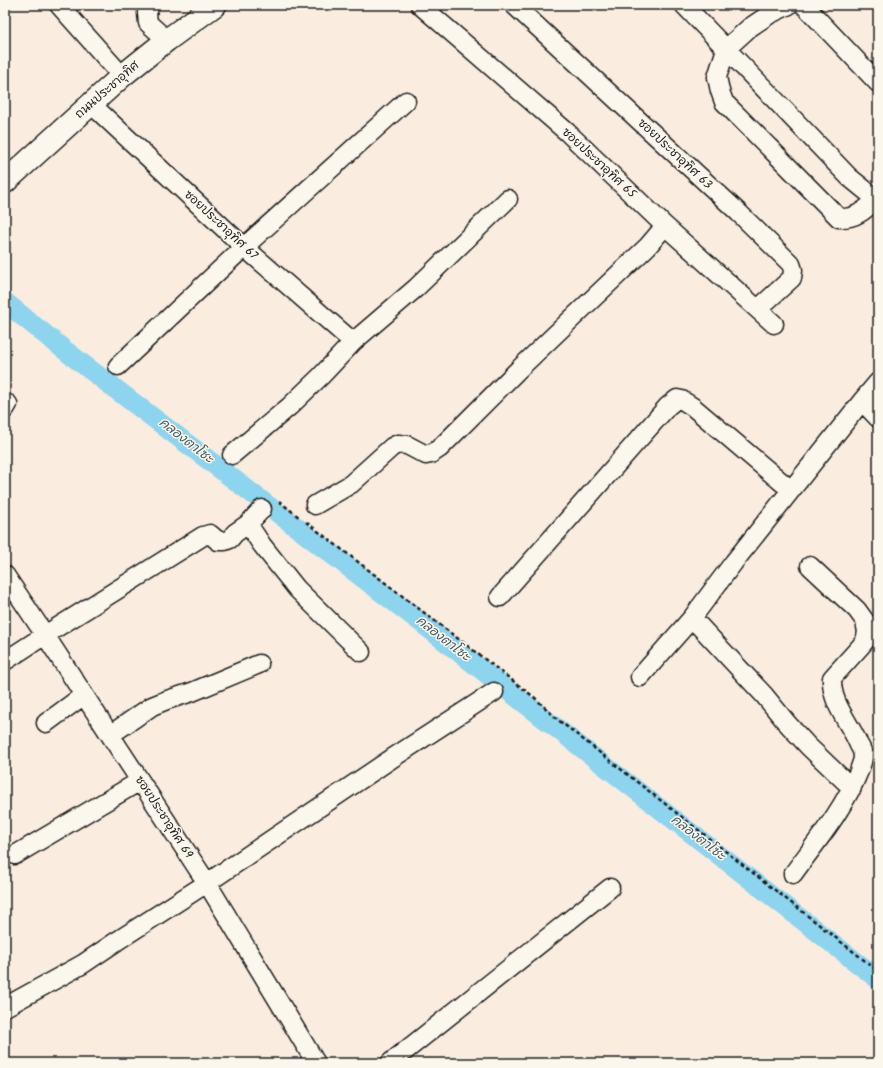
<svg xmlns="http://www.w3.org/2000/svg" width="883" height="1068" font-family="Kalam,'Playpen Sans Thai',sans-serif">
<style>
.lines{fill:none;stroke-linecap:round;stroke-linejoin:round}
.canal{stroke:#8dd4ee;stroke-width:20}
.minor-casing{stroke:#1c1c1c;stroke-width:21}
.major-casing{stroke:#1c1c1c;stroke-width:25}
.path{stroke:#1c1c1c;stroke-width:2.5;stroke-dasharray:4 3;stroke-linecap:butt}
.minor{stroke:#fbf7ec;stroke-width:18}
.major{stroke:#fbf7ec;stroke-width:22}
.labels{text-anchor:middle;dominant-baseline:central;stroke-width:3;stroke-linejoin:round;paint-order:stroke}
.street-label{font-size:12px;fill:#1c1c1c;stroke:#fbf7ec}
.water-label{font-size:13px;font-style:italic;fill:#445c66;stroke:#fbf7ec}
</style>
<rect width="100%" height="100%" fill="#fbece0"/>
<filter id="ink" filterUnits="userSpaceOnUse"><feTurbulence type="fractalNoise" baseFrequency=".025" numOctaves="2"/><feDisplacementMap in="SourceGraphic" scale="8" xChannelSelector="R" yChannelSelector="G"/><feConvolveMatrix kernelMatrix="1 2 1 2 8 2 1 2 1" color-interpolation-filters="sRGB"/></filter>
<g filter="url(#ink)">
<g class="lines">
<path class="canal" d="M 5,302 L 67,352 L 418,620 L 878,979"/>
<defs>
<path id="minor" d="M 59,5 L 122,76
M 150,5 L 147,13 L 148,23 L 167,40
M 420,5 L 567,132 L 665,226 L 774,324
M 514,5 L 738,212 L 791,264 L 793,270 L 792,278 L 758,309
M 684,5 L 849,177 L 876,199 L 878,197
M 789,5 L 770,14 L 749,28 L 726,49 L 717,77 L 720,91 L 724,102 L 839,218 C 855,219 866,210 876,199
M 804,5 L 878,83
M 91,104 L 244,247 L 353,342
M 118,366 L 244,247 L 406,101
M 862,401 L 878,418
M 5,409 L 8,404
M 232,455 L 290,406 L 321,376 L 353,342 L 416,288 L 508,199
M 315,505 L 351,484 L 392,447 L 398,444 L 407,445 L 426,455 L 431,454 L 440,448 L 519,369 L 648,246 L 665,226
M 248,524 L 262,545 L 297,589 L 361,652
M 5,575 L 45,635 L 99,718 L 207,883 L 316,1063
M 500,597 L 668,406 L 677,399 L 682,400 L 693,407 L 791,490
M 692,618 L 764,695 L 786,722 L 808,746 L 852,788
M 5,661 L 45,635 L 203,536 L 210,534 L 218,541 L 225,541 L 230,539 L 235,533 L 248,524 L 262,509
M 640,677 L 692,618 L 734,562 L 862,401 L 878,382
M 46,723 L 84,695
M 110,735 L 152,706 L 167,700 L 192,692 L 259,664
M 15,855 L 140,781
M 793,874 C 817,841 844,809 859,771 C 860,767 863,761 863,757 C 863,753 861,748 859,745 C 850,722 831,705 832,678 L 860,647 L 865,641 L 867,632 L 865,621 L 857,610 L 810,566
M 5,1007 L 83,964 L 117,941 L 207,883 L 394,757 L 494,692
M 390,1063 L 610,888"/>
<path id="major" d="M 5,182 L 122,76 L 167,40 L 215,5"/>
</defs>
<use href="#minor" class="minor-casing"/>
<use href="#major" class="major-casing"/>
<path class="path" d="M 279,501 L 300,518
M 306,522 L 534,697 L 557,719 L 878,971"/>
<use href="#minor" class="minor"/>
<use href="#major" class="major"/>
</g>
</g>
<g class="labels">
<g class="street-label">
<text transform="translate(107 90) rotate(-41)">ถนนประชาอุทิศ</text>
<text transform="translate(675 154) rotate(43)">ซอยประชาอุทิศ 63</text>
<text transform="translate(599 163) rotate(43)">ซอยประชาอุทิศ 65</text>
<text transform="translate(221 225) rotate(43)">ซอยประชาอุทิศ 67</text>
<text transform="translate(164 817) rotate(57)">ซอยประชาอุทิศ 69</text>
</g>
<g class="water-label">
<text transform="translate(186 441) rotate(38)">คลองตาโซะ</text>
<text transform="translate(443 639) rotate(38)">คลองตาโซะ</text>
<text transform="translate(698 838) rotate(38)">คลองตาโซะ</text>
</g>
</g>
<rect width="883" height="1068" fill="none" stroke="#fbf7ec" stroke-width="20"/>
<rect x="10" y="10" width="863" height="1048" fill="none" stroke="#1c1c1c" stroke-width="1.5" filter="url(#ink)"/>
</svg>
